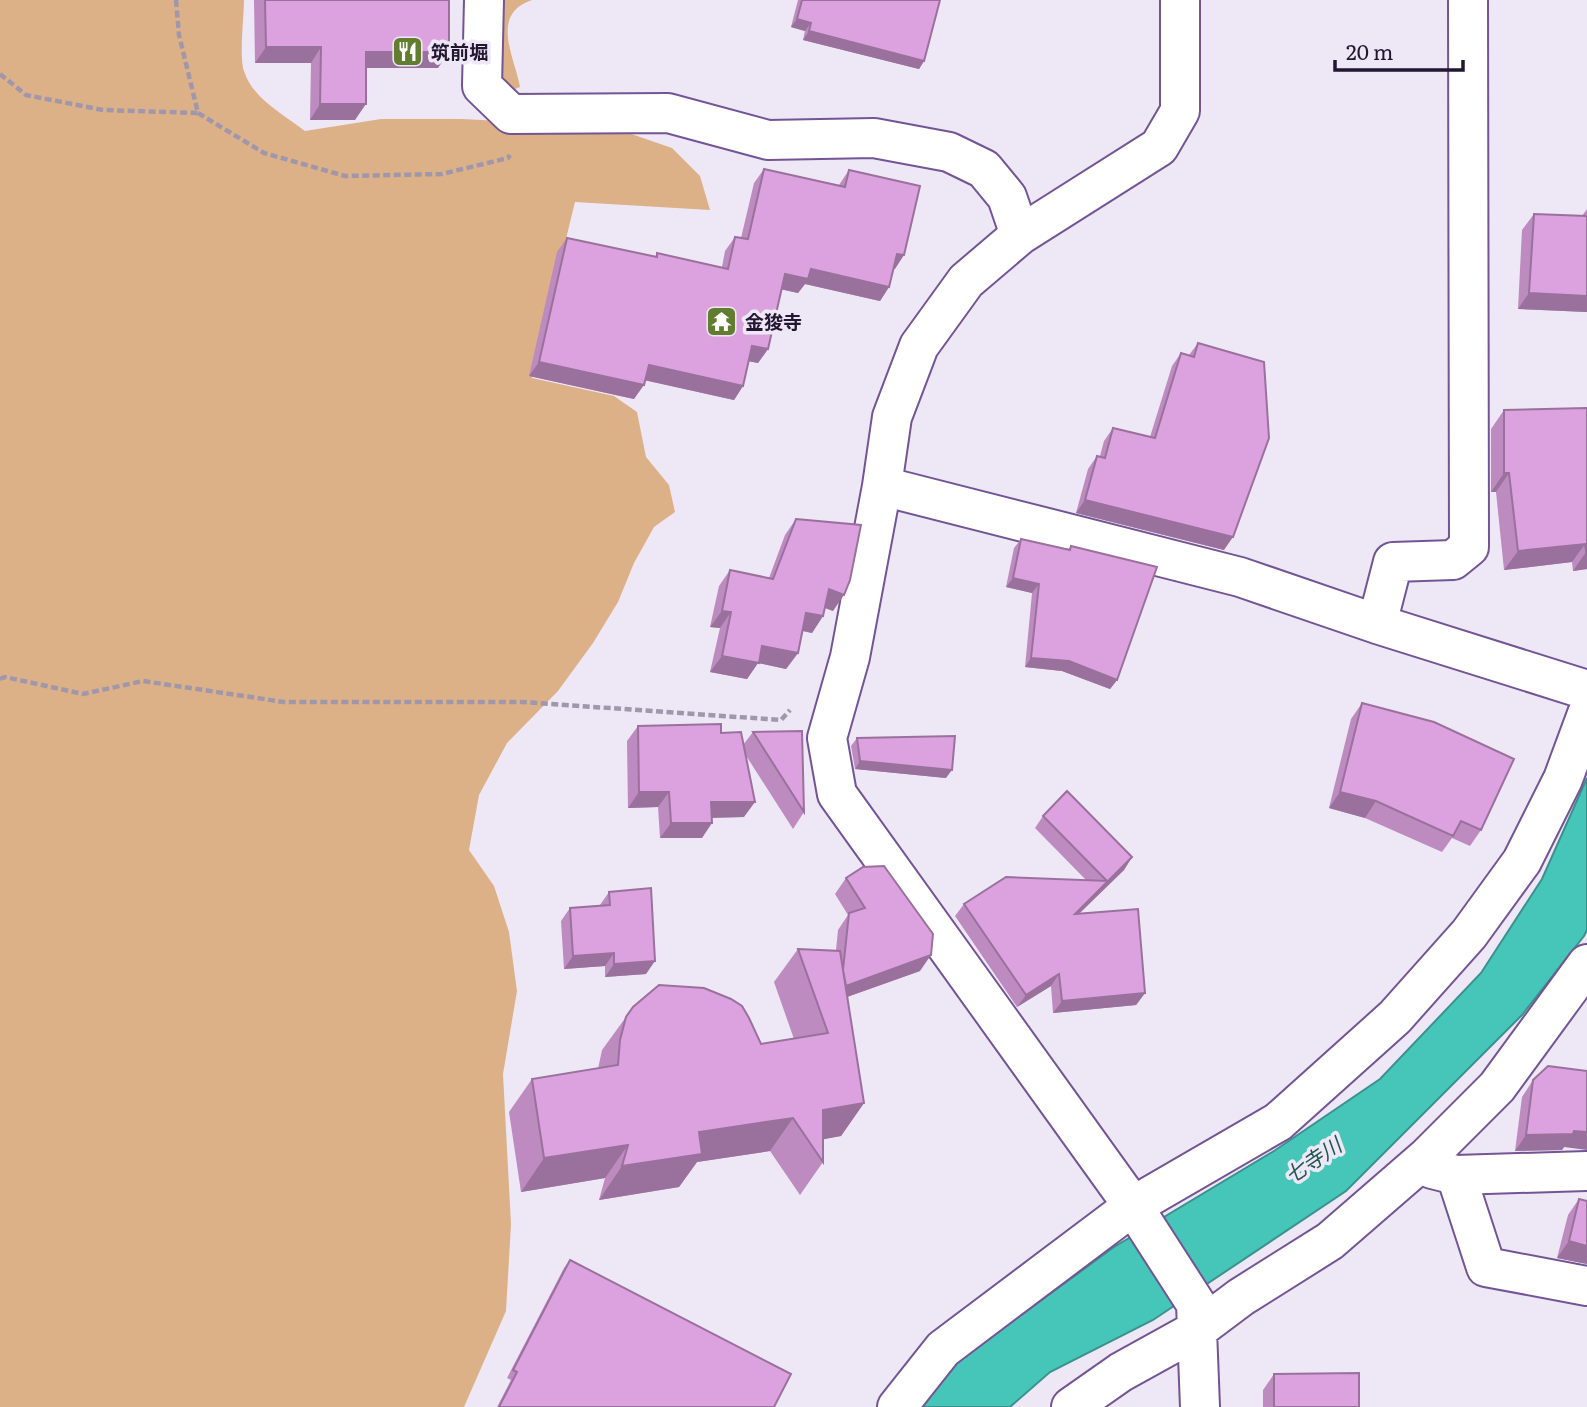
<svg xmlns="http://www.w3.org/2000/svg" width="1587" height="1407" font-family="Literata,'Noto Sans JP',serif">
<style>
.green{fill:#dcb188}
.water{fill:#46c6b8;stroke:#3c918f;stroke-width:2}
.lines{fill:none;stroke-linecap:round;stroke-linejoin:round}
.minor-casing{stroke:#735495;stroke-width:42}
.path{stroke:#a097aa;stroke-width:4.5;stroke-dasharray:7 3.5;stroke-linecap:butt}
.minor{stroke:#fff;stroke-width:38}
.wall{fill:#bd8bc0}
.shaded-wall{fill:#9a719c}
.building{fill:#dca2df;stroke:#9a719c;stroke-width:2}
.labels{text-anchor:middle;dominant-baseline:central;stroke-width:7;stroke-linejoin:round;paint-order:stroke}
.poi-label{font-size:19px;font-weight:bold;fill:#231630;stroke:#eee7f6;text-anchor:start}
.water-label{font-size:21px;font-style:italic;fill:#215650;stroke:#eee7f6}
</style>
<rect width="100%" height="100%" fill="#eee7f6"/>
<path class="green" d="M 0,0 L 244,0 C 244,17 239,57 244,71 C 252,98 284,115 305,131 L 381,119 L 462,119 L 611,127 L 672,148 L 700,176 L 710,210 L 575,202 L 532,378 L 614,396 L 637,412 L 646,457 L 669,485 L 675,512 L 654,527 L 634,563 L 618,602 L 593,643 L 558,691 L 507,743 L 479,795 L 469,850 L 494,886 L 509,932 L 517,991 L 503,1074 L 511,1224 L 506,1311 L 464,1407 L 0,1407 Z
M 497,0 L 532,0 C 489,14 515,58 520,87 L 508,92 L 493,79 Z"/>
<path class="water" d="M 1587,778 L 1587,930 L 1584,936 L 1522,1015 L 1346,1191 L 1153,1320 L 1050,1372 L 1010,1407 L 920,1407 L 950,1367 L 1114,1247 L 1274,1151 L 1380,1079 L 1481,973 L 1542,879 Z"/>
<g class="lines">
<defs>
<path id="minor" d="M 484,0 L 482,86 L 511,114 L 668,113 L 768,140 L 874,138 L 949,152 L 984,169 L 1007,197 L 1020,235
M 1180,0 L 1180,111 L 1159,147 L 1020,235 L 966,281 L 919,346 L 892,417 L 882,486 L 850,657 L 827,738 L 837,794 L 1133,1206 L 1196,1304 L 1200,1407
M 882,486 L 1240,577 L 1377,624 L 1587,690
M 1377,624 L 1393,562 L 1453,560 L 1469,547 L 1468,0
M 1432,1169 L 1456,1175 L 1587,1171
M 1456,1175 L 1486,1267 L 1587,1286
M 897,1407 L 943,1349 L 1133,1206 L 1278,1122 L 1395,1017 L 1469,934 L 1522,861 L 1563,779 L 1587,714
M 1071,1407 L 1121,1372 L 1197,1330 L 1241,1297 L 1330,1241 L 1428,1156 L 1497,1087 L 1587,964"/>
</defs>
<use href="#minor" class="minor-casing"/>
<path class="path" d="M 176,0 L 179,35 L 198,113 L 264,153 L 345,176 L 442,174 L 508,158 L 510,155
M 0,74 L 26,95 L 103,110 L 198,113
M 0,679 L 5,677 L 83,694 L 143,681 L 284,702 L 523,702 L 781,720 L 790,710"/>
<use href="#minor" class="minor"/>
</g>
<path class="wall" d="M 254,0 L 449,0 L 438,68 L 366,68 L 355,120 L 310,120 L 311,63 L 255,63 Z
M 798,0 L 940,0 L 924,61 L 919,69 L 803,40 L 805,31 L 791,27 Z
M 764,169 L 839,185 L 849,170 L 895,269 L 893,269 L 889,287 L 880,301 L 805,284 L 798,293 L 781,289 L 768,349 L 758,363 L 749,361 L 743,386 L 734,400 L 645,380 L 634,399 L 529,376 L 557,252 L 567,238 L 655,257 L 657,253 L 722,267 L 725,251 L 735,237 L 741,238 L 754,183 Z
M 1587,209 L 1587,312 L 1518,309 L 1522,230 L 1534,214 L 1582,216 Z
M 1198,343 L 1224,550 L 1076,513 L 1088,469 L 1097,456 L 1100,456 L 1104,441 L 1113,428 L 1150,437 L 1172,366 L 1181,353 L 1189,355 Z
M 1587,408 L 1587,569 L 1573,571 L 1572,562 L 1504,570 L 1496,492 L 1491,492 L 1491,429 L 1504,410 Z
M 796,519 L 833,611 L 825,608 L 823,616 L 812,633 L 802,631 L 798,653 L 786,669 L 758,663 L 747,679 L 710,672 L 720,628 L 710,627 L 719,586 L 730,570 L 769,578 L 785,535 Z
M 1021,539 L 1069,549 L 1071,546 L 1117,680 L 1110,689 L 1062,671 L 1025,667 L 1032,593 L 1006,587 L 1014,548 Z
M 1362,703 L 1481,830 L 1470,846 L 1452,838 L 1442,852 L 1365,818 L 1329,808 L 1351,719 Z
M 638,726 L 721,733 L 743,745 L 753,732 L 804,812 L 793,829 L 745,754 L 744,817 L 712,818 L 702,838 L 660,838 L 658,807 L 628,808 L 627,741 Z
M 857,738 L 946,778 L 855,769 L 851,746 Z
M 1043,816 L 1132,857 L 1124,870 L 1079,914 L 1145,993 L 1136,1005 L 1053,1013 L 1051,986 L 1017,1007 L 955,916 L 964,904 L 1086,880 L 1035,828 Z
M 846,878 L 920,971 L 847,997 L 864,1103 L 841,1136 L 823,1139 L 823,1162 L 800,1195 L 770,1151 L 697,1162 L 679,1187 L 599,1200 L 605,1178 L 521,1192 L 509,1112 L 532,1079 L 598,1069 L 602,1050 L 626,1017 L 761,1044 L 794,1039 L 774,982 L 798,949 L 836,950 L 838,930 L 848,915 L 835,894 Z
M 609,892 L 646,974 L 605,977 L 605,966 L 564,969 L 561,921 L 570,908 L 600,905 Z
M 1533,1080 L 1564,1147 L 1562,1150 L 1515,1151 L 1522,1097 Z
M 1579,1199 L 1587,1264 L 1557,1258 L 1568,1215 Z
M 570,1260 L 774,1407 L 497,1407 L 511,1380 L 507,1378 L 564,1268 Z
M 1274,1374 L 1359,1407 L 1263,1407 L 1263,1390 Z"/>
<path class="shaded-wall" d="M 797,19 L 811,23 L 805,31 L 791,27 Z
M 809,31 L 924,61 L 919,69 L 803,40 Z
M 266,47 L 321,47 L 311,63 L 255,63 Z
M 366,52 L 449,52 L 438,68 L 355,68 Z
M 320,104 L 366,104 L 355,120 L 310,120 Z
M 897,254 L 904,255 L 895,269 L 887,268 Z
M 811,269 L 889,287 L 880,301 L 805,284 L 798,293 L 775,288 L 785,274 Z
M 1529,293 L 1587,296 L 1587,312 L 1518,309 Z
M 752,346 L 768,349 L 758,363 L 742,360 Z
M 539,362 L 644,385 L 634,399 L 529,376 Z
M 649,365 L 743,386 L 734,400 L 639,379 Z
M 1504,473 L 1509,473 L 1496,492 L 1491,492 Z
M 1085,500 L 1233,537 L 1224,550 L 1076,513 Z
M 1585,544 L 1572,562 L 1504,570 L 1518,551 Z
M 1586,552 L 1587,552 L 1587,569 L 1573,571 Z
M 1013,578 L 1039,584 L 1032,593 L 1006,587 Z
M 829,589 L 844,595 L 833,611 L 818,605 Z
M 722,611 L 731,612 L 720,628 L 710,627 Z
M 806,613 L 823,616 L 812,633 L 795,629 Z
M 762,646 L 798,653 L 786,669 L 758,663 L 747,679 L 710,672 L 722,656 Z
M 1031,658 L 1069,661 L 1117,680 L 1110,689 L 1062,671 L 1025,667 Z
M 860,761 L 952,770 L 946,778 L 855,769 Z
M 639,792 L 669,792 L 658,807 L 628,808 Z
M 1340,792 L 1376,801 L 1365,818 L 1329,808 Z
M 711,802 L 755,802 L 744,817 L 700,818 Z
M 671,823 L 712,823 L 702,838 L 660,838 Z
M 1132,857 L 1124,870 L 1066,926 L 1075,914 Z
M 614,953 L 605,966 L 564,969 L 573,956 Z
M 931,955 L 920,971 L 830,1003 L 841,987 Z
M 655,961 L 646,974 L 605,977 L 614,964 Z
M 1059,974 L 1051,986 L 1017,1007 L 1026,995 Z
M 1145,993 L 1136,1005 L 1053,1013 L 1062,1001 Z
M 864,1103 L 841,1136 L 809,1142 L 823,1110 Z
M 793,1118 L 770,1151 L 697,1162 L 679,1187 L 599,1200 L 622,1166 L 699,1132 Z
M 1574,1131 L 1587,1132 L 1587,1150 L 1564,1147 L 1562,1150 L 1515,1151 L 1526,1135 Z
M 628,1145 L 605,1178 L 521,1192 L 544,1158 Z
M 1569,1241 L 1587,1246 L 1587,1264 L 1557,1258 Z"/>
<path class="building" d="M 265,0 L 449,0 L 449,52 L 366,52 L 366,104 L 320,104 L 321,47 L 266,47 Z
M 802,0 L 940,0 L 924,61 L 809,31 L 811,23 L 797,19 Z
M 764,169 L 845,187 L 849,170 L 920,186 L 904,255 L 897,254 L 889,287 L 811,269 L 808,279 L 785,274 L 768,349 L 752,346 L 743,386 L 649,365 L 644,385 L 539,362 L 567,238 L 657,257 L 657,253 L 728,269 L 735,237 L 748,239 Z
M 1534,214 L 1587,216 L 1587,296 L 1529,293 Z
M 1198,343 L 1264,362 L 1269,438 L 1233,537 L 1085,500 L 1097,456 L 1105,458 L 1113,428 L 1155,438 L 1181,353 L 1194,357 Z
M 1587,408 L 1587,552 L 1586,552 L 1585,544 L 1518,551 L 1509,473 L 1504,473 L 1504,410 Z
M 796,519 L 861,525 L 850,580 L 844,595 L 829,589 L 823,616 L 806,613 L 798,653 L 762,646 L 759,663 L 722,656 L 731,612 L 722,611 L 730,570 L 773,579 Z
M 1021,539 L 1070,550 L 1071,546 L 1157,567 L 1117,680 L 1069,661 L 1031,658 L 1039,584 L 1013,578 Z
M 1362,703 L 1434,722 L 1514,759 L 1481,830 L 1461,821 L 1453,836 L 1376,801 L 1340,792 Z
M 721,724 L 721,733 L 741,732 L 755,802 L 711,802 L 712,823 L 671,823 L 669,792 L 639,792 L 638,726 Z
M 802,731 L 804,812 L 753,732 Z
M 955,736 L 952,770 L 860,761 L 857,738 Z
M 1067,791 L 1132,857 L 1075,914 L 1138,909 L 1145,993 L 1062,1001 L 1059,974 L 1026,995 L 964,904 L 1006,877 L 1107,881 L 1043,816 Z
M 884,866 L 933,934 L 931,955 L 846,986 L 843,970 L 849,913 L 865,908 L 846,878 L 863,867 Z
M 651,888 L 655,961 L 614,964 L 614,953 L 573,956 L 570,908 L 610,905 L 609,892 Z
M 798,949 L 840,951 L 864,1103 L 823,1110 L 823,1162 L 793,1118 L 699,1132 L 702,1154 L 622,1166 L 628,1145 L 544,1158 L 532,1079 L 618,1065 L 620,1040 L 626,1017 L 633,1007 L 659,985 L 704,988 L 731,999 L 742,1006 L 749,1018 L 761,1044 L 828,1033 Z
M 1548,1066 L 1587,1071 L 1587,1132 L 1574,1131 L 1573,1134 L 1526,1135 L 1533,1080 Z
M 1579,1199 L 1587,1201 L 1587,1246 L 1569,1241 Z
M 570,1260 L 791,1374 L 774,1407 L 499,1407 L 517,1372 L 513,1370 Z
M 1359,1373 L 1359,1407 L 1274,1407 L 1274,1374 Z"/>
<defs>
<symbol id="restaurant-square" viewBox="-11 -11 22 22"><rect x="-9" y="-9" width="18" height="18" rx="4" fill="#637d30" stroke="#eee7f6"/><path d="M-5-6h1v4h1v-4h1v4h1v-4h1v5L-1.5 .5V6h-2V.5L-5-1ZM5-6V6H3V1.5H1.5Q1.5-4 5-6Z" fill="#fff"/></symbol>
<symbol id="temple-square" viewBox="-11 -11 22 22"><rect x="-9" y="-9" width="18" height="18" rx="4" fill="#637d30" stroke="#eee7f6"/><path d="M0-6L5-2H3V0L6.5 2.5H4V6H1.5V3h-3V6H-4V2.5H-6.5L-3 0V-2H-5Z" fill="#fff"/></symbol>
</defs>
<g fill-rule="evenodd">
<use href="#restaurant-square" x="390" y="34" width="35" height="35"/>
<use href="#temple-square" x="704" y="304" width="35" height="35"/>
</g>
<g class="labels">
<g class="poi-label">
<text x="431" y="51">筑前堀</text>
<text x="745" y="321">金狻寺</text>
</g>
<g class="water-label">
<text transform="translate(1312 1159) rotate(-34)">七寺川</text>
</g>
</g>
<path d="M1335 60v10h128v-10" fill="none" stroke="#231630" stroke-width="3.5"/>
<text x="1346" y="60" font-size="21" fill="#231630" stroke="#eee7f6" stroke-width="5" paint-order="stroke">20 m</text>
</svg>
